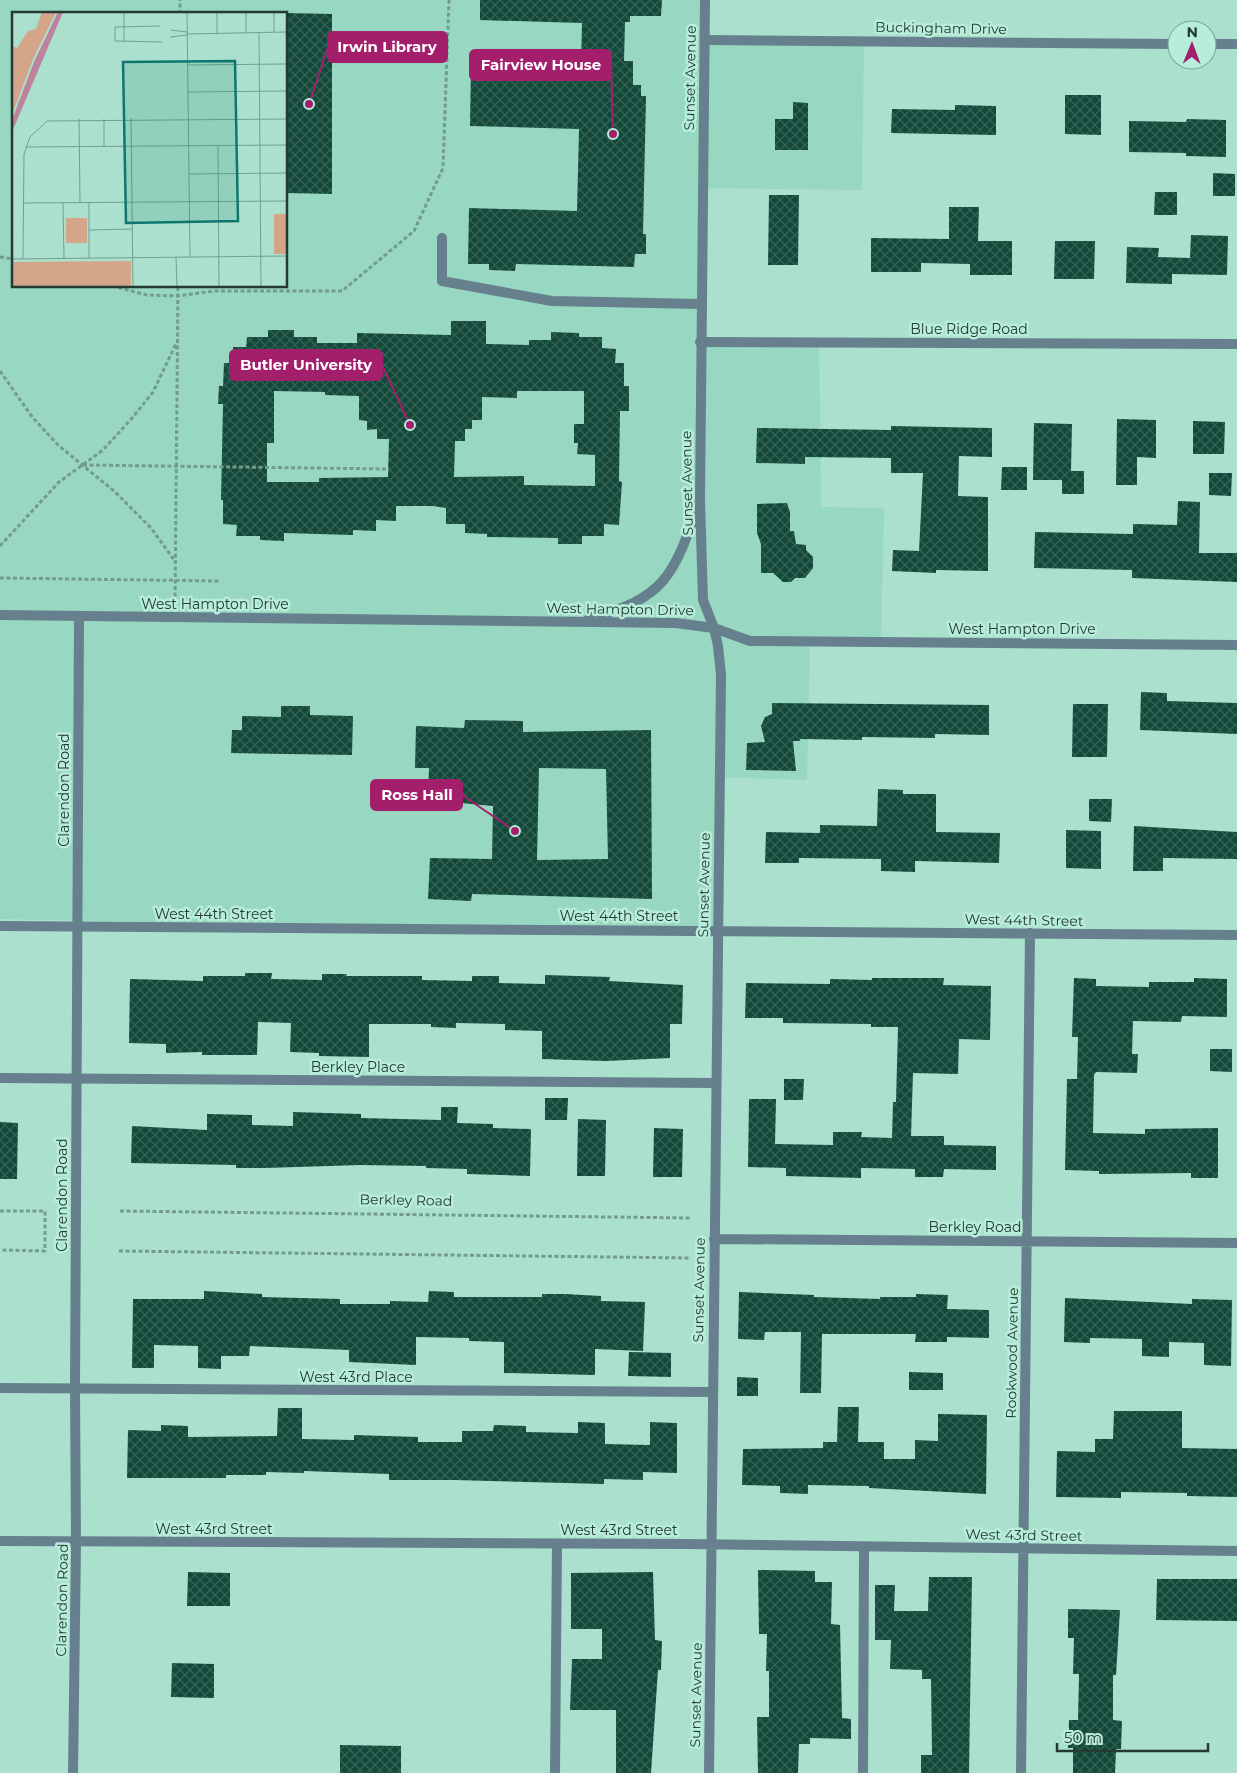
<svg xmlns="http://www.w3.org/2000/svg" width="1237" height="1773" font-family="Montserrat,sans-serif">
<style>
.built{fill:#98d7c1;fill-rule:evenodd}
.building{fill:url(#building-cross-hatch);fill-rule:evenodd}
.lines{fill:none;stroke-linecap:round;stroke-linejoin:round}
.path{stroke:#739c8e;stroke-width:3;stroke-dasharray:4 2.5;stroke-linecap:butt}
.service{stroke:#66808d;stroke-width:10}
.minor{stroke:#66808d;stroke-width:10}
.tertiary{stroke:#66808d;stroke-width:10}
.labels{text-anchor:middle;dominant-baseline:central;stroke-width:5;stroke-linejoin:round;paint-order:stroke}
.street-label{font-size:14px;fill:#243a32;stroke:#b7edda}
.inset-road{fill:none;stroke:#749e8f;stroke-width:1}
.view{fill:#0f766e;fill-opacity:0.15;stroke:#0f766e;stroke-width:2.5}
.inset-edge{fill:none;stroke:#243a32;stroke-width:2.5}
.leader{fill:none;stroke:#a31f6c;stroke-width:2}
.callout-dot{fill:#a31f6c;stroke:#b7edda;stroke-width:2}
.callout{fill:#a31f6c;stroke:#a31f6c;stroke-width:2}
.callout-label{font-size:15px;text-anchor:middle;font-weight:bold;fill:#fff}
</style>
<defs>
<pattern id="building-cross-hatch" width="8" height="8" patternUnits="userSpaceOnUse" patternTransform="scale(1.25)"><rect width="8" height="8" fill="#13493a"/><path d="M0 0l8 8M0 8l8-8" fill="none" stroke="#356255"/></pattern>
</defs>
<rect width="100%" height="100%" fill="#aae0cd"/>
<path class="built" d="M 0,0 L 704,0 L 704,38 L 864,44 L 862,190 L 702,188 L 700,343 L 819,342 L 821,507 L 884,508 L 881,638 L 810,641 L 807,780 L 718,777 L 717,933 L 0,919 ZM 14,14 L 286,14 L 286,286 L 14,286 Z"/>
<path class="building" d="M 480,0 L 662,0 L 661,16 L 630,16 L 630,22 L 625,22 L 624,61 L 633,61 L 633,85 L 641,85 L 641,96 L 646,96 L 643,234 L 646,234 L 646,254 L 635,254 L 634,267 L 516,264 L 515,271 L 489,270 L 489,264 L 468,264 L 469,208 L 577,211 L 579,129 L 470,126 L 471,65 L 581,68 L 582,23 L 480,20 Z
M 286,13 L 332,14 L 332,194 L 286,193 Z
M 1065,95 L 1101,95 L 1101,135 L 1065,134 Z
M 793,102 L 808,103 L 808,150 L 775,150 L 775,119 L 793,119 Z
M 955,105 L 996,106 L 996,135 L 891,133 L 892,109 L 955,110 Z
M 1187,119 L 1226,120 L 1226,157 L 1186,156 L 1186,153 L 1129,152 L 1129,121 L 1186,122 Z
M 1213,173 L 1235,174 L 1235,196 L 1213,196 Z
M 1155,192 L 1177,192 L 1177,215 L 1154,215 Z
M 769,195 L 799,195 L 798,265 L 768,265 Z
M 949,207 L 979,207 L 978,241 L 1012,241 L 1012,275 L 970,275 L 970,264 L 921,263 L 921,272 L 871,272 L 871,238 L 949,239 Z
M 1191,235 L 1228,236 L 1227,275 L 1172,274 L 1172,284 L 1126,283 L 1127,247 L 1159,248 L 1158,257 L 1190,258 Z
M 1055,241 L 1095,241 L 1094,279 L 1054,279 Z
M 451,321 L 486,321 L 486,344 L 529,345 L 529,340 L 551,340 L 551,332 L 579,333 L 579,337 L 602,337 L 602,348 L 616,349 L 615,363 L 624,363 L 624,386 L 629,386 L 629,411 L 620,411 L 619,481 L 622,482 L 619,525 L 604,524 L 604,536 L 582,536 L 582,544 L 558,544 L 558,538 L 487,537 L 487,534 L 465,533 L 465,524 L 446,524 L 446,508 L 433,506 L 396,506 L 396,521 L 376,520 L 376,531 L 353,530 L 353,535 L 284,533 L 284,541 L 260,540 L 260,536 L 236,536 L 237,525 L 223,524 L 223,500 L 221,500 L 223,404 L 218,404 L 219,386 L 223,386 L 224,363 L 233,363 L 233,347 L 246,347 L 247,337 L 268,337 L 268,330 L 294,330 L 294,337 L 317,337 L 317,343 L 357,343 L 357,333 L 451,335 ZM 274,391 L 325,392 L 325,395 L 359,396 L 359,420 L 367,421 L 367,430 L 377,429 L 377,439 L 389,439 L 388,477 L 319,478 L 319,482 L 267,482 L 267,443 L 274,443 ZM 517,391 L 584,391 L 584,424 L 574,424 L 574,443 L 578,443 L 577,454 L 595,455 L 595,486 L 524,485 L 524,476 L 454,477 L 455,441 L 465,441 L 465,429 L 472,429 L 472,420 L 482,420 L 482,397 L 517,398 Z
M 1117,419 L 1156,420 L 1156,458 L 1137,457 L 1137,485 L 1116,485 Z
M 1193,421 L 1225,422 L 1224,454 L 1193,454 Z
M 1034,423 L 1072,424 L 1071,471 L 1084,471 L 1084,494 L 1062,494 L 1062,480 L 1033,480 Z
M 891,426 L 992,428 L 992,457 L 959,456 L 958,496 L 988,497 L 988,571 L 936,570 L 936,573 L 892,571 L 893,550 L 919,551 L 923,473 L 891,473 L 891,458 L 805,457 L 805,464 L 756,463 L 757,428 L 891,430 Z
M 1002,467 L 1027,467 L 1027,490 L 1001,490 Z
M 1209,473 L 1232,473 L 1231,496 L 1209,495 Z
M 1178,501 L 1200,502 L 1199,553 L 1237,553 L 1237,582 L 1132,578 L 1132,570 L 1034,568 L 1035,532 L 1133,534 L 1133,524 L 1177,525 Z
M 787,503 L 790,512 L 790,531 L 794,531 L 796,544 L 806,545 L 806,550 L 813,557 L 813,568 L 805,578 L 795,578 L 791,582 L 783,582 L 773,573 L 761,573 L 761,544 L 757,533 L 757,504 Z
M 1141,692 L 1167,693 L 1167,701 L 1237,703 L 1237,734 L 1140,730 Z
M 772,703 L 989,705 L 989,735 L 935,734 L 935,738 L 862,737 L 862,740 L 800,739 L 800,741 L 793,741 L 796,771 L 746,770 L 747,743 L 765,742 L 761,726 L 765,717 L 772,714 Z
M 1073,704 L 1108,704 L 1107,757 L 1072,757 Z
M 281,706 L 310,706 L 310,715 L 353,716 L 352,755 L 231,753 L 232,730 L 242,730 L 242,716 L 281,717 Z
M 465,720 L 523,721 L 523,732 L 651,730 L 652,899 L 472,894 L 471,901 L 428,899 L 430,858 L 492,859 L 493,806 L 428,800 L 429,768 L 415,768 L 416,726 L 464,728 ZM 539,768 L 606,769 L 608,859 L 537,860 Z
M 878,789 L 903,790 L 903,794 L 936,794 L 936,832 L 1000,833 L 999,863 L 915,861 L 915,872 L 881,871 L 881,859 L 799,858 L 799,863 L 765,863 L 766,832 L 820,833 L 820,825 L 877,826 Z
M 1089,799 L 1112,799 L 1111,822 L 1089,821 Z
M 1134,826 L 1237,832 L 1237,859 L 1163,858 L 1163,871 L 1133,871 Z
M 1066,830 L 1101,831 L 1101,869 L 1066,868 Z
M 245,973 L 272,973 L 271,979 L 322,980 L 322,974 L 347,974 L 346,976 L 422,976 L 422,980 L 472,981 L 472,976 L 499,976 L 499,983 L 545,984 L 545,975 L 610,977 L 609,981 L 683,985 L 682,1024 L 670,1024 L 670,1058 L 606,1061 L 542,1059 L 542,1031 L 505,1030 L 505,1024 L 456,1023 L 456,1028 L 431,1027 L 431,1024 L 369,1024 L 369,1057 L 319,1056 L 319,1053 L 290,1052 L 291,1023 L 258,1022 L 257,1055 L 202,1055 L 202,1052 L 166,1053 L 166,1044 L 129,1043 L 130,979 L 203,981 L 203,976 L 245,976 Z
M 872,978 L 944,978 L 943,985 L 991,986 L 990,1040 L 959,1039 L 958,1074 L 913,1073 L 911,1136 L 944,1136 L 944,1145 L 996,1146 L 996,1170 L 944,1169 L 943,1177 L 915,1177 L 915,1169 L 861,1168 L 861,1178 L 786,1176 L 786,1168 L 748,1167 L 749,1099 L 776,1099 L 775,1144 L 833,1145 L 833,1132 L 862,1132 L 861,1137 L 892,1138 L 893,1102 L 896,1102 L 898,1027 L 871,1027 L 871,1024 L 783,1023 L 783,1018 L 745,1018 L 746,983 L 830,984 L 830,979 L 872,980 Z
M 1074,978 L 1096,979 L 1096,986 L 1149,987 L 1149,982 L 1194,982 L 1194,978 L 1227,979 L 1227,1017 L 1182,1016 L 1181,1022 L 1133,1021 L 1132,1054 L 1138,1054 L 1137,1073 L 1096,1072 L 1094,1075 L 1093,1133 L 1145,1134 L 1145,1129 L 1218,1128 L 1218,1178 L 1191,1178 L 1191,1173 L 1099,1174 L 1099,1171 L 1065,1170 L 1067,1079 L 1077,1079 L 1078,1037 L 1072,1037 Z
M 1210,1049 L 1232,1049 L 1232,1072 L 1210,1071 Z
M 784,1079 L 804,1079 L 803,1100 L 784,1100 Z
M 545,1098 L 568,1098 L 567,1120 L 545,1120 Z
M 441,1107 L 458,1107 L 457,1123 L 493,1124 L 493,1128 L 531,1129 L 530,1176 L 467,1174 L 467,1169 L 426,1168 L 426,1166 L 361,1165 L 265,1168 L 236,1168 L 236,1165 L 131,1163 L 132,1126 L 207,1130 L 207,1114 L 252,1115 L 252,1125 L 293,1126 L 293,1112 L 361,1114 L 361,1118 L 441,1120 Z
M 578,1119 L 606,1120 L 605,1176 L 577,1176 Z
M 0,1122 L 18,1123 L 17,1179 L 0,1179 Z
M 654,1128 L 683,1129 L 682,1177 L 653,1177 Z
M 204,1291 L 262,1294 L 262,1297 L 340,1299 L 340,1304 L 390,1304 L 390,1301 L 428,1302 L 429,1291 L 454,1292 L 454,1297 L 542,1297 L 542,1294 L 565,1294 L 601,1296 L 601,1301 L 645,1302 L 643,1351 L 595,1349 L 595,1375 L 504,1373 L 504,1342 L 469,1341 L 469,1338 L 416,1337 L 416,1365 L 349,1362 L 349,1350 L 250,1346 L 249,1356 L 221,1356 L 221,1369 L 198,1368 L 198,1346 L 154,1345 L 154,1368 L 132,1368 L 133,1299 L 204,1299 Z
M 739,1292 L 814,1295 L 814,1297 L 880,1299 L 880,1297 L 916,1297 L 916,1294 L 948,1295 L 947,1309 L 989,1310 L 989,1338 L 947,1337 L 947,1342 L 915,1342 L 916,1334 L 822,1334 L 821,1393 L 800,1393 L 801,1332 L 765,1332 L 764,1340 L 738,1339 Z
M 1065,1298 L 1192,1304 L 1192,1299 L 1232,1300 L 1231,1366 L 1204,1365 L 1204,1343 L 1169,1342 L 1169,1357 L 1142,1356 L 1142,1339 L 1090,1338 L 1090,1343 L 1064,1342 Z
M 629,1352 L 671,1353 L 671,1377 L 628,1376 Z
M 909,1372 L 943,1373 L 943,1390 L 909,1390 Z
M 737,1377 L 758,1378 L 758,1396 L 737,1396 Z
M 838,1407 L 859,1407 L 858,1442 L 884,1442 L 884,1459 L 915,1459 L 915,1440 L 938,1441 L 938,1414 L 987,1415 L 986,1494 L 869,1488 L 869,1486 L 808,1485 L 808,1494 L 780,1493 L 780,1486 L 742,1485 L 743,1449 L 823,1448 L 823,1442 L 837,1442 Z
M 278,1408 L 302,1408 L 302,1439 L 354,1440 L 354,1435 L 418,1437 L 418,1442 L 462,1442 L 462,1431 L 493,1431 L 494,1425 L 526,1426 L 526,1432 L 578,1433 L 578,1422 L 605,1423 L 605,1444 L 650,1445 L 650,1422 L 677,1423 L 677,1473 L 643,1472 L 643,1480 L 604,1479 L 604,1484 L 454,1480 L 389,1480 L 389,1474 L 304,1471 L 304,1473 L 266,1472 L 266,1475 L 226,1475 L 226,1478 L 127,1478 L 128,1430 L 161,1431 L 161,1425 L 188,1426 L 188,1437 L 277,1436 Z
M 1114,1411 L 1182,1411 L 1182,1448 L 1237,1449 L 1237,1497 L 1187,1496 L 1187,1493 L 1121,1492 L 1121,1498 L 1056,1497 L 1057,1451 L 1095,1452 L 1095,1439 L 1113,1439 Z
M 758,1570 L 815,1571 L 815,1582 L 832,1582 L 831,1624 L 840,1625 L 842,1718 L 851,1719 L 851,1739 L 810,1738 L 810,1744 L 799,1744 L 798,1773 L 758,1773 L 757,1717 L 769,1717 L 769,1671 L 766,1671 L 767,1634 L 759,1634 Z
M 188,1572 L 230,1573 L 230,1606 L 187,1606 Z
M 653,1572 L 655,1640 L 662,1641 L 661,1670 L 658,1670 L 651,1773 L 616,1773 L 616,1710 L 570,1710 L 572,1659 L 602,1659 L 602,1629 L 571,1629 L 571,1573 Z
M 929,1577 L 972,1577 L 969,1773 L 921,1773 L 921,1755 L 932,1755 L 931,1679 L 922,1679 L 922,1670 L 890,1669 L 891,1640 L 875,1640 L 875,1585 L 895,1585 L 894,1611 L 928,1611 Z
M 1157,1579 L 1237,1579 L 1237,1621 L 1156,1620 Z
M 1068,1609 L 1120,1610 L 1116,1675 L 1113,1675 L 1113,1720 L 1122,1721 L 1121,1749 L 1116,1749 L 1115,1773 L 1073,1773 L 1073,1748 L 1068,1748 L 1069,1720 L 1078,1720 L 1079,1674 L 1073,1674 L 1074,1638 L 1068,1638 Z
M 172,1663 L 214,1664 L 214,1698 L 171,1697 Z
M 340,1745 L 401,1746 L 401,1773 L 340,1773 Z"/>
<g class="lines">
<path class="path" d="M 180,14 L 180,0
M 0,257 L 14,259
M 112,286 L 147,295 L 178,296 L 213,291 L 342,291 L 414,231 L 443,168 L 449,0
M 0,371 L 33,418 L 58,445 L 114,491 L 151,528 L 175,561
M 83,465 L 389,469
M 0,546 L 59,482 L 103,450 L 133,417 L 153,392 L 176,344
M 0,578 L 219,581
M 175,603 L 178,286
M 0,1211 L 45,1211 L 45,1251 L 0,1250
M 120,1211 L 692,1218
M 119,1251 L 691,1258"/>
<path class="service" d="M 442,238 L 442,281 L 552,301 L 701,304
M 0,1078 L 715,1083
M 0,1388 L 712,1392
M 555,1773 L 557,1544
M 863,1773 L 864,1547"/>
<path class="minor" d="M 705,40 L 1177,44
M 1207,44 L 1237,44
M 700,342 L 1237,344
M 714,628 L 750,641 L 1237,645
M 0,926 L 1237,935
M 714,1239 L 1237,1243
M 0,1541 L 686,1544 L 1237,1551
M 709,1773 L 721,675 L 718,646 L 714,628
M 1021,1773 L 1030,933"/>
<path class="tertiary" d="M 705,0 L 700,500 L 703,600 L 714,628
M 0,615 L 676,623 L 714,628
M 589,618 C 665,599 674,575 698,505
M 73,1773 L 76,1543 L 75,1389 L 79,617"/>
</g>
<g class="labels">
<g class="street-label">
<text transform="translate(941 28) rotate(1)">Buckingham Drive</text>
<text transform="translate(690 78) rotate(-89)">Sunset Avenue</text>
<text x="969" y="329">Blue Ridge Road</text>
<text transform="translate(687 483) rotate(-91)">Sunset Avenue</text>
<text x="215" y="604">West Hampton Drive</text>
<text transform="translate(620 609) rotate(1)">West Hampton Drive</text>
<text x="1022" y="629">West Hampton Drive</text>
<text transform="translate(64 790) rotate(-90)">Clarendon Road</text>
<text transform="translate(704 885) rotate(-89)">Sunset Avenue</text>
<text x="214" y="914">West 44th Street</text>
<text x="619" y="916">West 44th Street</text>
<text transform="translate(1024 920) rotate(1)">West 44th Street</text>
<text x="358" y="1067">Berkley Place</text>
<text transform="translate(62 1195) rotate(-90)">Clarendon Road</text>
<text transform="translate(406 1200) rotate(1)">Berkley Road</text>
<text x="975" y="1227">Berkley Road</text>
<text transform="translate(699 1290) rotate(-89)">Sunset Avenue</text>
<text transform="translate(1012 1353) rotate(-89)">Rookwood Avenue</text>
<text x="356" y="1377">West 43rd Place</text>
<text x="214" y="1529">West 43rd Street</text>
<text x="619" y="1530">West 43rd Street</text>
<text transform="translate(1024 1535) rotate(1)">West 43rd Street</text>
<text transform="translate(62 1600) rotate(-89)">Clarendon Road</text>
<text transform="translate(696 1695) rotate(-89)">Sunset Avenue</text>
</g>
</g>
<g transform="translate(12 12)">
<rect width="275" height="275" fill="#aae0cd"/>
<path d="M 262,202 L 275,202 L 275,242 L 262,242 ZM 54,206 L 75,206 L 75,231 L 54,231 Z" fill="#d5a58a"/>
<path d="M 30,0 L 44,0 L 21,47 L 0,103 L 0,34 L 5,36 L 16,19 L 24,17 Z" fill="#d5a58a"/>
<path d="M 119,249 L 119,275 L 0,275 L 0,250 Z" fill="#d5a58a"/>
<path d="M 46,0 L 51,0 L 0,120 L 0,108 L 22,50 Z" fill="#bd829d"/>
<path class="inset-road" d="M 112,0 L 112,29M 175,0 L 178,245M 205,0 L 205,21M 234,0 L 234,21M 262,0 L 262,20M 148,14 L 103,15 L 103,29 L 150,30M 159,18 L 175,20M 247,21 L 249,275M 175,22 L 275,20M 158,25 L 175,23M 175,53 L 275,52M 175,80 L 275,79M 119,106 L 121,275M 67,107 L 68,190M 92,107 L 92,135M 206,134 L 207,275M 14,135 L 275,133M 178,162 L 275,161M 77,190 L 77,246M 11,191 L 275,189M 51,191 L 52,246M 77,218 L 120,217M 164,245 L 165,275M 11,246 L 12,142 L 18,125 L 35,109 L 275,107M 0,247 L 275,244"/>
<path class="view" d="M 223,49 L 226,209 L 114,211 L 111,50 Z"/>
<rect width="275" height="275" class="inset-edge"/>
</g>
<path class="leader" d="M309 104L328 47M613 134L611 65M410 425L382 365M515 831L462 795"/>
<g class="callout-dot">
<circle cx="309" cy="104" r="5"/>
<circle cx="613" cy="134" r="5"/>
<circle cx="410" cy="425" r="5"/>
<circle cx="515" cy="831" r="5"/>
</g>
<g class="callout">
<rect x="328" y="32" width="119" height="30" rx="5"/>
<rect x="470" y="50" width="141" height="30" rx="5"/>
<rect x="230" y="350" width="152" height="30" rx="5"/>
<rect x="371" y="780" width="91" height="30" rx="5"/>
</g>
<g class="callout-label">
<text x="387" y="52">Irwin Library</text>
<text x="541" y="70">Fairview House</text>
<text x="306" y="370">Butler University</text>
<text x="417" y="800">Ross Hall</text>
</g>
<g transform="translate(1192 45) rotate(1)"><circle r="24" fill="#b7edda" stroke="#7ca597"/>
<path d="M0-4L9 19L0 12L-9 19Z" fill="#a31f6c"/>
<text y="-8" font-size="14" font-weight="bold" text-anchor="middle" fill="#243a32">N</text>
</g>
<path d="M1057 1743v8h151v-8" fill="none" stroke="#243a32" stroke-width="2.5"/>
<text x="1064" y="1743" font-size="15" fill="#243a32" stroke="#b7edda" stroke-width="4" paint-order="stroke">50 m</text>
</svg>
